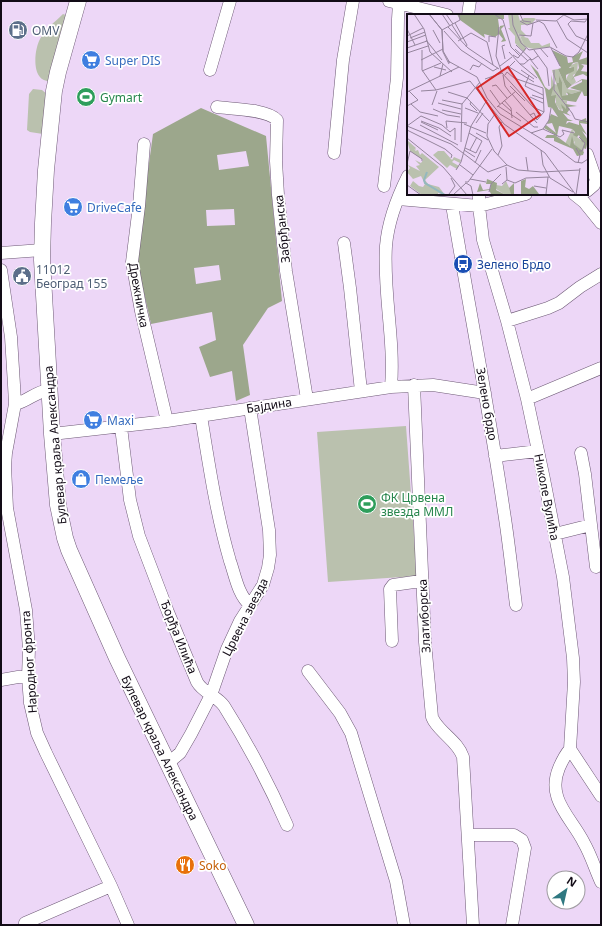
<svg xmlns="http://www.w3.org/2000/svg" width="602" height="926" font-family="'Noto Sans',sans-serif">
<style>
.green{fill:#bac1ae}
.forest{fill:#9ca78c;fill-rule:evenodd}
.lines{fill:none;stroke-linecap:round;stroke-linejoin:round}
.minor-casing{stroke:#6e5a76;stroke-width:13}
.secondary-casing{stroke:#6e5a76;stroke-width:17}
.minor{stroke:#fff;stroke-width:12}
.secondary{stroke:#fff;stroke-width:16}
.labels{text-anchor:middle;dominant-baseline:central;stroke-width:3.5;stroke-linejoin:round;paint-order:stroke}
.service-label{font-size:12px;fill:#4e5e75;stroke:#fff;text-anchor:start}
.shop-label{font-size:12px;fill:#366cbe;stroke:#fff;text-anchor:start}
.leisure-label{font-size:12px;fill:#27864d;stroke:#fff;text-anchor:start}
.street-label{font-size:12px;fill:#120b16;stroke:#fff}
.transit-label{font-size:12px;fill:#164399;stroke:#fff;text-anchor:start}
.food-label{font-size:12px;fill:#c56008;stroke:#fff;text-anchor:start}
.inset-river{fill:none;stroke:#93b8be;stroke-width:2}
.inset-road{fill:none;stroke:#95859d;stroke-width:1}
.view{fill:#d62828;fill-opacity:0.15;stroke:#d62828;stroke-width:2}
.inset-edge{fill:none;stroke:#120b16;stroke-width:2}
</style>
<rect width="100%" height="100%" fill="#edd7f7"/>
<path class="green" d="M 63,14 L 68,16 L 49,81 C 31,81 34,50 40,39 C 45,29 55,22 63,14 Z
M 33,89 L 42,90 L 48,95 L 43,134 L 30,132 L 27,130 L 29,94 Z
M 406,426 L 417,576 L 328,582 L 317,432 Z"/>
<path class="forest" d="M 201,108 L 266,136 L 282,301 L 268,308 L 243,345 L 250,395 L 236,401 L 232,371 L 210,377 L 199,347 L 216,340 L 212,312 L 151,324 L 136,258 L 153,134 ZM 246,151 L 249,166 L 219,170 L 217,155 ZM 234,209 L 235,225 L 207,226 L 206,210 ZM 219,265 L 221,280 L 196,284 L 194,268 Z"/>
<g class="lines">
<defs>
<path id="minor" d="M 389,1 L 447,15
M 468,15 L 470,1
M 210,70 L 230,1
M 217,107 C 232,109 267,109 277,120 L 276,161 L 278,195 L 286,271 L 307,399
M 144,144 L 139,206 L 132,262 L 141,311 L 167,421
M 334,153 L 343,60 L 353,1
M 587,154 L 596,180 L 594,185 L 587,191
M 384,186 L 397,78 L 398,19 L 399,3
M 479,194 L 479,206 L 483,240 L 507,321 L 527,399 L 544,479 L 563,577 L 573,658 L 574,682 L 570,749 L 601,796
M 574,194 L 584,202 L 601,223
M 398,199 L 479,206 L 526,194
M 452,205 C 469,307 489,409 504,512 C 509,543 512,574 516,605
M 344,243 L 350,288 L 361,391
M 1,253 L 42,250
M 1,270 L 11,337 L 14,385 L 15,404 L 6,453 L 5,466 L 7,508 L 26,610 L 29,649 L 28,677 L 30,703 L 37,733 L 46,753 L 111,886 L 128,925
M 507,321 L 548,308 L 559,303 L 580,287 L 601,274
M 414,385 L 425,642 L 432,717 L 434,721 C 443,735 458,742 463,757 L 473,925
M 391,387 C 395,340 383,293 386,246 C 388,221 397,198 408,176
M 527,399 L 601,368
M 15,404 C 29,401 34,392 49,390
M 201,416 C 209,465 216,513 230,561 C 235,575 238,595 250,605
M 121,427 L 130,500 L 139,536 L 168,612 L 197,682 C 203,693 217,696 224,706 C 248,744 269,784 287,825
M 52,434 L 167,421 L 391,387 L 433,385 L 485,393
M 581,453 L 585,474 L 596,567
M 495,456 L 538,451
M 555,534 L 591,525
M 392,641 L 390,589 L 393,585 L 421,581
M 308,671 L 340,713 L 351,733 L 396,881 L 404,925
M 1,680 L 18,677 L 28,677
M 570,749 C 565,755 562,761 559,768 C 546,799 571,817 584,843 C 591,855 595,869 601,882
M 168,763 L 180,753 L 191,734 L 211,695 L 227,649 L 240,621 L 263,585 L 268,568 L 270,555 L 269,530 L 250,408
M 468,835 L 514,835 L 522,840 L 525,848 L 512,925
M 25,923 L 111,886"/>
<path id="secondary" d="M 78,1 L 58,72 L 54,91 L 46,170 L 43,223 L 42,260 L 52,434 L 58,505 L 65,538 L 69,550 L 117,658 L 246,925"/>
</defs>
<use href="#minor" class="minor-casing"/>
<use href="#secondary" class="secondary-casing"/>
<use href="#minor" class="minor"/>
<use href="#secondary" class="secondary"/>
</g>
<defs>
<symbol id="fuel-disc" viewBox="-11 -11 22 22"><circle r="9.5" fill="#5c6f8a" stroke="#fff"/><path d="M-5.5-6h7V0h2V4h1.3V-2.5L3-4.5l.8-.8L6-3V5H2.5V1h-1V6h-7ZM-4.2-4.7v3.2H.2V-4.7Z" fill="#fff"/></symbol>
<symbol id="supermarket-disc" viewBox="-11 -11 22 22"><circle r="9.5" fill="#3f7fe0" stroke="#fff"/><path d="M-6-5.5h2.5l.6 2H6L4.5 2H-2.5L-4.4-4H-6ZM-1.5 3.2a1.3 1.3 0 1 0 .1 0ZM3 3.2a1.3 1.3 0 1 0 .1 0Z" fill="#fff"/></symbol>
<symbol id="stadium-disc" viewBox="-11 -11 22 22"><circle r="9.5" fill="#2e9e5b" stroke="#fff"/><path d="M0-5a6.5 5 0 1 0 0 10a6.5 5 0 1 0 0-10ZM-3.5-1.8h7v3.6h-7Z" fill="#fff"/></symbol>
<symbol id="bus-disc" viewBox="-11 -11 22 22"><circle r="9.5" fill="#1a4fb4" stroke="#fff"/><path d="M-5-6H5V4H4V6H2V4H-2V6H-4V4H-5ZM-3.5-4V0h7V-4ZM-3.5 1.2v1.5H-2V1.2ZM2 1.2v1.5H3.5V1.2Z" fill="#fff"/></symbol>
<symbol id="civic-disc" viewBox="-11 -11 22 22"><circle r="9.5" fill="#5c6f8a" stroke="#fff"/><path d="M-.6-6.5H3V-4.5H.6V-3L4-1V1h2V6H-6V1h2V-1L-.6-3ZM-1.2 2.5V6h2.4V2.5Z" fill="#fff"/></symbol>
<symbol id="shop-disc" viewBox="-11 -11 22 22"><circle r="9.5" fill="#3f7fe0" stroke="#fff"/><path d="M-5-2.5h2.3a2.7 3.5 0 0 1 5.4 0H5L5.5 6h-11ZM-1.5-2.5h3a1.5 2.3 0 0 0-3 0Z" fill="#fff"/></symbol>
<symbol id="restaurant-disc" viewBox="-11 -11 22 22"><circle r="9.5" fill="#e8710a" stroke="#fff"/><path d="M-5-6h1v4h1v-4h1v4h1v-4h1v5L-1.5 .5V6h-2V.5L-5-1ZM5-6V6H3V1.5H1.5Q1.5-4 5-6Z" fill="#fff"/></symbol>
</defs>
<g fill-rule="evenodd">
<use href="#fuel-disc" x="7" y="19" width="22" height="22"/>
<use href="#supermarket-disc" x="80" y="49" width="22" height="22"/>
<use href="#stadium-disc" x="75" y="86" width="22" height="22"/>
<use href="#supermarket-disc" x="62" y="196" width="22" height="22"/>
<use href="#bus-disc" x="452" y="253" width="22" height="22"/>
<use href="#civic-disc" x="11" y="265" width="22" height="22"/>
<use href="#supermarket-disc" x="82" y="409" width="22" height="22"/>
<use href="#shop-disc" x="70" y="468" width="22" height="22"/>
<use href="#stadium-disc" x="356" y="493" width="22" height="22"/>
<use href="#restaurant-disc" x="174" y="854" width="22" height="22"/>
</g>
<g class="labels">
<g class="service-label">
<text x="32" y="30">OMV</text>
<text x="36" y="269">11012<tspan x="36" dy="14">Београд 155</tspan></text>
</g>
<g class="shop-label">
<text x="105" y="60">Super DIS</text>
<text x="87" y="207">DriveCafe</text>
<text x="107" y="420">Maxi</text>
<text x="95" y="479">Пемеље</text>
</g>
<g class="leisure-label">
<text x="100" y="97">Gymart</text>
<text x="381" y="497">ФК Црвена<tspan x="381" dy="14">звезда ММЛ</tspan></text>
</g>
<g class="street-label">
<text transform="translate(282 229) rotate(-96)">Забрђанска</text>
<text transform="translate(139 295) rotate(80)">Дрежничка</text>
<text transform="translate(487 404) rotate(80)">Зелено брдо</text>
<text transform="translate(269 405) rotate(-9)">Бајдина</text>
<text transform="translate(55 445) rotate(-95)">Булевар краља Александра</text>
<text transform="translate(547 497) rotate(79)">Николе Вулића</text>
<text transform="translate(424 616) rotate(-93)">Златиборска</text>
<text transform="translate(245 617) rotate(-63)">Црвена звезда</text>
<text transform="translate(179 637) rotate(68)">Ђорђа Илића</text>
<text transform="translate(29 662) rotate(-94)">Народног фронта</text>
<text transform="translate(160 748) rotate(64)">Булевар краља Александра</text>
</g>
<g class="transit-label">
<text x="477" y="264">Зелено Брдо</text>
</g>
<g class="food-label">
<text x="199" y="865">Soko</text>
</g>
</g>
<g transform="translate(407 14)">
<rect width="181" height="181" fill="#edd7f7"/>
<path d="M 101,0 L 111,0 L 113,7 L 117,4 L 127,4 L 129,5 L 124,10 L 114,11 L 114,16 L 119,21 L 117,23 L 121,24 L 124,29 L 132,29 L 135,32 L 143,29 L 143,33 L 127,35 L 118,33 L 113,22 L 115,23 L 111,19 L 119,35 L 117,38 L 108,29 L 108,22 L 101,14 L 103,14 ZM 171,48 L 170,59 L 166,61 L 169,68 L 165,71 L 159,65 L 165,54 L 162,52 ZM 151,55 L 160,75 L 174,77 L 164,80 L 159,79 L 160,82 L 155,83 L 155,68 L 152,63 L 152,69 L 149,69 L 145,56 ZM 144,61 L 147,70 L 152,71 L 155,86 L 160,87 L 159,95 L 155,94 L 154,98 L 149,90 L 149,84 L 144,83 ZM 165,115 L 170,123 L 179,129 L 176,138 L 167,130 L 168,127 L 163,132 L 158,130 ZM 0,126 L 9,134 L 7,136 L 9,135 L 8,137 L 11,136 L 13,141 L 15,139 L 32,153 L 18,166 L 21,170 L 32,173 L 38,181 L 31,179 L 31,181 L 15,181 L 3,172 L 6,167 L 12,172 L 16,173 L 18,170 L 14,162 L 6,165 L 0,158 L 3,154 L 1,151 L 13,157 L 9,152 L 13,151 L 8,146 L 14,149 L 16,146 L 3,137 ZM 31,137 L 37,137 L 45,146 L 47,143 L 54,146 L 53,149 L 47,146 L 45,148 L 52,152 L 50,155 L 43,151 L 40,154 L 26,141 ZM 99,167 L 104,178 L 104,180 L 97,180 L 89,175 L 89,171 L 95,172 Z" fill="#bac1ae"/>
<path d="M 50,0 L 97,1 L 97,5 L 91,5 L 92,12 L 93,18 L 93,12 L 98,11 L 94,15 L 99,27 L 94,28 L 96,25 L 92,20 L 88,23 L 77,20 L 78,24 L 53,6 ZM 145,36 L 160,43 L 161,49 L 166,48 L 165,43 L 176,37 L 172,46 L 181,43 L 181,51 L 174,50 L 177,52 L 174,57 L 181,58 L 181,63 L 176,60 L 167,63 L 164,67 L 172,54 L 171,48 L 166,49 L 162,54 L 167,53 L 167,57 L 159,61 L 159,65 L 165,71 L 160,75 L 151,55 L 154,54 ZM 123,50 L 131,58 L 138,73 L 142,76 L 147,71 L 144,82 L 149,81 L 148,88 L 152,96 L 156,97 L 154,90 L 159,95 L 159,90 L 170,92 L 161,93 L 163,95 L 160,99 L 164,102 L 156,99 L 161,105 L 166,107 L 160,107 L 159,110 L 162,108 L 172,111 L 172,107 L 179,104 L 180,110 L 173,109 L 180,121 L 175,117 L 181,126 L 179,135 L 176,134 L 178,129 L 175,128 L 172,121 L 170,123 L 166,121 L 168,118 L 165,115 L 152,112 L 150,122 L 137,114 L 139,111 L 149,119 L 145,109 L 140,110 L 144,100 L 151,103 L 145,94 L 141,93 L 138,75 ZM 145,56 L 149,65 L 149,69 L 152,69 L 152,62 L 155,68 L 155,82 L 161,81 L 160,78 L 164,80 L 174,77 L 163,74 L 175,68 L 175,66 L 165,71 L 175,65 L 181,66 L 181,82 L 177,82 L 175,77 L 169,88 L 155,86 ZM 140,121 L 148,121 L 163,132 L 165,122 L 167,130 L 177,138 L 176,141 L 170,142 L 166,135 L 147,127 L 147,124 L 138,124 ZM 80,165 L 90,169 L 89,176 L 97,180 L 104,180 L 102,174 L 107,169 L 107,181 L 84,180 L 82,176 L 70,178 L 73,169 L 76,176 L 83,175 L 84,170 L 79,170 ZM 119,165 L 118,173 L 122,175 L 126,172 L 132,180 L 114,181 L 114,167 Z" fill="#9ca78c"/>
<path class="inset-river" d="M 20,158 L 17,166 L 18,169 L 38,181"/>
<path class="inset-road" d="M 7,0 L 17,15 L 23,38 L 45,58M 22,0 L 35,16 L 36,37 L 43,49M 22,0 L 35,16 L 36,38 L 42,50M 35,0 L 43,12M 39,0 L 46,10M 87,0 L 96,6 L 104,33 L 113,42M 105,0 L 106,11 L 114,29 L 122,36 L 143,33 L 159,42 L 166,43 L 172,38 L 181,20M 113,0 L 116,7 L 124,8M 157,1 L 167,6 L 181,5M 180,5 L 178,8 L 164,7 L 161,10 L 169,22 L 181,27M 129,6 L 149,7 L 158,0M 113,7 L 120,11 L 132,7 L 137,10 L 150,34M 150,7 L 160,25 L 181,39M 48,9 L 60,31 L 59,33M 45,11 L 54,25M 41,13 L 61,34 L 92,55M 92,13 L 89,42 L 95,59 L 126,93 L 137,98M 0,15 L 8,31M 26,16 L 33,29M 35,16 L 53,6 L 52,0M 37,17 L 54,36 L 86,57 L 91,54M 112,21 L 124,22 L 126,9M 0,22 L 16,14M 3,24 L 18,18M 19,26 L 35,46M 51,27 L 64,19 L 80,28M 0,28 L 19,21M 80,28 L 86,51M 82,28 L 82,22 L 89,23M 98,31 L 95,32 L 98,45M 109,31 L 125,46 L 131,42M 0,34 L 20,27M 133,34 L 141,43M 144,34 L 153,52M 108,35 L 121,47M 15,36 L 15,56 L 29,76 L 63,67 L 97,110 L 138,139 L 169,181M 127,36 L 140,54 L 142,72M 102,38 L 113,50 L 117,50 L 124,44M 0,39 L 21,32M 106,41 L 111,44 L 119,34M 123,45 L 131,55M 14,46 L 36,35M 41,47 L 70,63 L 80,84 L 93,100 L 151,135 L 168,148 L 175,149 L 181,145M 108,47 L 102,53 L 127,68M 113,50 L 130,64M 93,52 L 105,43M 27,53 L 39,56M 63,56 L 66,51 L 72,53 L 75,49M 114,56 L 127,65M 147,56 L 147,76 L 165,99M 15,57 L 34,49M 96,61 L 98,72 L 104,80M 98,61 L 100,58 L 107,64 L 136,74 L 137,98 L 130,106M 122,61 L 118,72 L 136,81M 33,62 L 36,50M 78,65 L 95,59M 85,72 L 89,71 L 100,84M 103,72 L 118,87M 83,76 L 93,90M 14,77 L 29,76M 0,78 L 52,53M 41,78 L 60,84 L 82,107M 105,80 L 130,109M 125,81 L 137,85M 123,83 L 136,89M 35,86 L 55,90M 97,86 L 104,94 L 105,104M 64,88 L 63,90 L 70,97M 31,89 L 54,95M 95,89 L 104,97M 4,90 L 13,98 L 31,102M 25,91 L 30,77M 0,92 L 11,86 L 2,77M 91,92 L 114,107M 90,93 L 109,77M 126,93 L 135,101M 58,94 L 71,99M 26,95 L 40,101 L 53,103M 35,96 L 54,100M 109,98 L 127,113 L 131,113M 165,99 L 168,105 L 181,108M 88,100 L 81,110 L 80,122 L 87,137 L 100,151 L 111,156 L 135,158 L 173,156M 123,101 L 127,99 L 130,106M 14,107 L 32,114M 14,108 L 31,116M 69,109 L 76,99M 57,110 L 79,119M 13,111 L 51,131M 0,112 L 44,130 L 81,158 L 100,151M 0,112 L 14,102 L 35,111 L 43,118M 32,114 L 44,122M 40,114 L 39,107 L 60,109M 136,115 L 153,123 L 157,120 L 155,116 L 167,119M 0,116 L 38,135 L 45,141 L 44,144M 43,118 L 48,114 L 48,126M 69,119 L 81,126M 124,119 L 136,115 L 142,106 L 144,94M 172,123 L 178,129 L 175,137 L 172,137M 0,124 L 36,153 L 60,181M 54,128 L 55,90 L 73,68M 58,134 L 69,139 L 75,127 L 62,119M 169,134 L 173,141 L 171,149M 57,136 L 68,143M 63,136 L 70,123M 134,136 L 136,151 L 143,164 L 166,178M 91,141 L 95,132 L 92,113 L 95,108M 119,143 L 121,157M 68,149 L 74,136M 0,150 L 3,137 L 15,145 L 15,147M 53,151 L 66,161M 49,156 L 54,148 L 64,112 L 80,86M 63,165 L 79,168M 100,166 L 108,169 L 119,164 L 142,163M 58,168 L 61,168 L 85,135M 95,170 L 100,166 L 99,153M 0,171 L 14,181M 127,172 L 139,174M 82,178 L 84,170 L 94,160M 42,180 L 48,172 L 44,164M 139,180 L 141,163M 46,181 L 59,169 L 64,172 L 66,181M 169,181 L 173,154"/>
<path class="view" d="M 101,53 L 133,101 L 102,122 L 70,74 Z"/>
<rect width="181" height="181" class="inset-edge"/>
</g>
<rect width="602" height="926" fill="none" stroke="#120b16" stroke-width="4"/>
<g transform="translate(566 890) rotate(34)"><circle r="19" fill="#ffffff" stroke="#a09da2"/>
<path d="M0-3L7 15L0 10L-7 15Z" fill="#2f7881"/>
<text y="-6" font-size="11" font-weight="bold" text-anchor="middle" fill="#120b16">N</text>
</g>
</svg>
